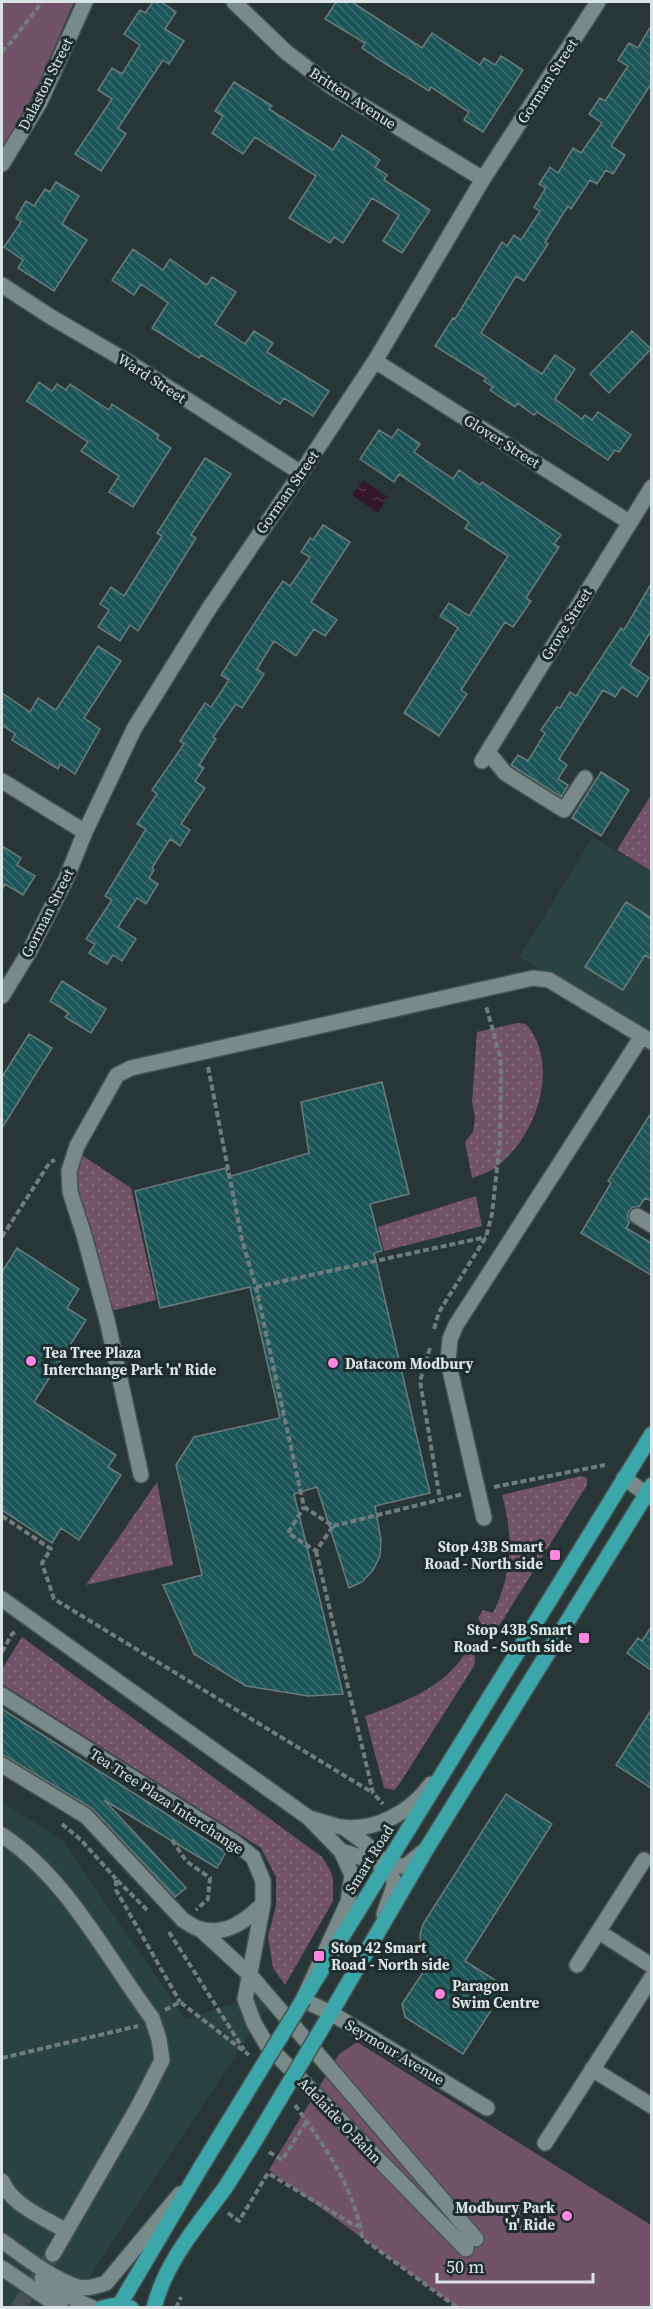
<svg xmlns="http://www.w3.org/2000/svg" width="653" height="2309" font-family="'Source Serif 4',serif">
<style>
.built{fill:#2b4243}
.grass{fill:url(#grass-dots)}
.park{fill:#715268}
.water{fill:url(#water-ripples)}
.building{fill:url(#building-back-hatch);stroke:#6b7b7b;stroke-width:1.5}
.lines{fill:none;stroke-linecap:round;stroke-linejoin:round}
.minor-tunnel{stroke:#445051;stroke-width:15;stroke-dasharray:15 8;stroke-linecap:butt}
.minor-casing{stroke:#465151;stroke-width:18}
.major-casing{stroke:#465151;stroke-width:18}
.path{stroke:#717c7d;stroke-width:4;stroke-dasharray:6 3;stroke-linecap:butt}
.minor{stroke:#7a8a8a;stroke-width:15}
.major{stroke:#3ca7aa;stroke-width:15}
.major-bridge-casing{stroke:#465151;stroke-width:18;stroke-linecap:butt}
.major-bridge{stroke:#3ca7aa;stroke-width:15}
.poi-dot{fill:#fe86e0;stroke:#1f2c2d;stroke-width:2}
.labels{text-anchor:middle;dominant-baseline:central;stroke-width:6;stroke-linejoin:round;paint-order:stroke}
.street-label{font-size:15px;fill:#dbe4e4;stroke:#1f2c2d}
.poi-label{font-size:15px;font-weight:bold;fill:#dbe4e4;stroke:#1f2c2d;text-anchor:start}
</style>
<defs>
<pattern id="grass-dots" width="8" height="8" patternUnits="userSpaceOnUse" patternTransform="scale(1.5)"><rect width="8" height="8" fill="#715268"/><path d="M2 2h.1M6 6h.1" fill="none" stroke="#856b7d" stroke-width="1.8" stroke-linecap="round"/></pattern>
<pattern id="water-ripples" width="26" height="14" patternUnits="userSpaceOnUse" patternTransform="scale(1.5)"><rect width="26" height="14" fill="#33162c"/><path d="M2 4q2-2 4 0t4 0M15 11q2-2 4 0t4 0" fill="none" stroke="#50384a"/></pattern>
<pattern id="building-back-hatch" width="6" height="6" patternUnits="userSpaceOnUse" patternTransform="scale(1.5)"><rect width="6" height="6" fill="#1c5557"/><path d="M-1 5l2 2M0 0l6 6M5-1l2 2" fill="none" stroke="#3c6d6f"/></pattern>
</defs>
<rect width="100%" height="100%" fill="#293637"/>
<path class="built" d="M 593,837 L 651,872 L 651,1036 L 519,957 Z
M 2,1802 L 63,1841 L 185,2019 L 279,1989 L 70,2307 L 2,2307 Z"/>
<path class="grass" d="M 651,795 L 651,871 L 617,850 Z
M 517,1023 L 526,1024 C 560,1064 538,1131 501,1163 C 493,1171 483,1174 472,1178 L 465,1142 L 473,1132 L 475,1118 L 472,1102 L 477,1032 Z
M 80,1154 L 131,1188 L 156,1300 L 111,1311 C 105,1287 101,1264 95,1241 C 87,1208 69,1190 80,1154 Z
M 476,1196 L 482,1226 L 384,1251 L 378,1227 Z
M 581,1476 L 587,1478 L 587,1485 L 501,1623 C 495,1630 489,1631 482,1626 L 478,1618 L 483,1610 L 493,1613 C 512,1574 514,1537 502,1495 Z
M 157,1482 L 173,1565 L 86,1585 Z
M 22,1637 L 322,1857 L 330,1870 L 333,1879 L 333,1901 L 285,1985 L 273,1968 L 268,1937 L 276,1905 L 276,1877 L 261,1848 L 2,1684 L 2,1669 Z
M 467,1646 C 475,1650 476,1657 474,1666 L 398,1786 L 394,1790 L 384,1788 L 365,1716 C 400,1704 443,1688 464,1655 L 458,1650 Z"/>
<path class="park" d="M 2,2 L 74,2 L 36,90 L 2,148 Z
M 357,2042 L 651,2225 L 651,2307 L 457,2307 L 269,2170 L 339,2054 Z"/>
<path class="water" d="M 363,480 L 388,497 L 378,513 L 352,495 Z"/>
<path class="building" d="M 153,2 L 161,2 L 176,12 L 165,29 L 184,41 L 169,64 L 163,60 L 118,128 L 126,134 L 101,171 L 75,154 L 112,99 L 98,90 L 112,68 L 122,74 L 140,45 L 124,34 L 140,10 L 145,13 Z
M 336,2 L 352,2 L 422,48 L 432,33 L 480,65 L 484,58 L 495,65 L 501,56 L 523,70 L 483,132 L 464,120 L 469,112 L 431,87 L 429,91 L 389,66 L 362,48 L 365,43 L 325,19 Z
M 651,26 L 651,84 L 611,146 L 625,155 L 613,174 L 606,170 L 597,184 L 590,180 L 571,209 L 568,206 L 545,242 L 548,244 L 524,281 L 516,276 L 481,333 L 542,374 L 555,355 L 575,369 L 555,399 L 582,419 L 585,415 L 592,420 L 598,412 L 631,435 L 619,452 L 615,450 L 608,460 L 537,412 L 534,415 L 517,403 L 515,407 L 490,390 L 493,387 L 484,381 L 486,378 L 435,346 L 453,318 L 455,319 L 502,242 L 507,246 L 514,235 L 521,240 L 540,211 L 534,207 L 546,188 L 539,184 L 550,167 L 558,173 L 573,148 L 581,153 L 602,123 L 589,114 L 600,98 L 605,101 L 628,66 L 618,60 L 629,43 L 638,48 Z
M 234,82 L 272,106 L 269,109 L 333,150 L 342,135 L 358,145 L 380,160 L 375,167 L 387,175 L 384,180 L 430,210 L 402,253 L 383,241 L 399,215 L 372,198 L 343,243 L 334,237 L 330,243 L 289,218 L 316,176 L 255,137 L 243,154 L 212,133 L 223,116 L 215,111 Z
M 56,182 L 79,196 L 62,224 L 87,240 L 54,291 L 18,268 L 23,260 L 4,247 L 21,222 L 16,218 L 26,201 L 34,206 L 45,189 L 50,192 Z
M 133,249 L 163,270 L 170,259 L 207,285 L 212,277 L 236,292 L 215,324 L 245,344 L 254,331 L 273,343 L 267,352 L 329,391 L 313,416 L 284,398 L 280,404 L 201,355 L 199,358 L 152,328 L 168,303 L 141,284 L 134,295 L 112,280 Z
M 632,331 L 651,349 L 609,393 L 590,374 Z
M 39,382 L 52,391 L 57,384 L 66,390 L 70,384 L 109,410 L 112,404 L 159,435 L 157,439 L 171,448 L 133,507 L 109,492 L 119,476 L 81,451 L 88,442 L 27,401 Z
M 398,429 L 420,444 L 414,452 L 453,479 L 459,470 L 480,485 L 482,482 L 561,535 L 554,544 L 559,547 L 526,598 L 531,601 L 513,627 L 505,622 L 461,690 L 467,694 L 439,736 L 404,713 L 458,628 L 440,616 L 449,603 L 469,616 L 508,556 L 465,528 L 469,522 L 399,474 L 394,482 L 360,459 L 379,430 L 392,438 Z
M 205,458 L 231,474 L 191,535 L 196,538 L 138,631 L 130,625 L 120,641 L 98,627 L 109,610 L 100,604 L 111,587 L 124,596 L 162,536 L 157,533 Z
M 323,525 L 350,542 L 311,602 L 337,620 L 325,636 L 314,629 L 296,656 L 274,641 L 257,669 L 264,674 L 242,708 L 236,704 L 213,737 L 216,739 L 199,765 L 204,768 L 195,781 L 205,788 L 181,824 L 190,830 L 180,846 L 170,839 L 152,868 L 154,870 L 149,878 L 158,884 L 146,904 L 137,898 L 118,927 L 136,939 L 122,961 L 113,955 L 107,964 L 89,953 L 95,944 L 86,939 L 112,900 L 105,896 L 146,829 L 137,824 L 157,794 L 152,790 L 184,744 L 180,741 L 205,703 L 211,707 L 229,680 L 221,675 L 267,604 L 283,581 L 290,586 L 310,557 L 301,552 L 310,538 L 313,540 Z
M 651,584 L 651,631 L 630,665 L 649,678 L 637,697 L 622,687 L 615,697 L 603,690 L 559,759 L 567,765 L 558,779 L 568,785 L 561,797 L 511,765 L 518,755 L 528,761 L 545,733 L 541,730 L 557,707 L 560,708 L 570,692 L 576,696 L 621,628 L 624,630 Z
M 98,646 L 121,661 L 84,718 L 100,729 L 75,774 L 60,764 L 58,769 L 12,740 L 15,734 L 2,725 L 2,693 L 30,712 L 38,698 L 56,710 Z
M 601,772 L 629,790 L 601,836 L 572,818 Z
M 2,846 L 21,858 L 17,865 L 35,876 L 23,895 L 5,884 L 2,890 Z
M 626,902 L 651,918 L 651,959 L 645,955 L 623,990 L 585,967 Z
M 62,981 L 106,1009 L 91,1033 L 65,1017 L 69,1013 L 50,1001 Z
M 29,1034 L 52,1048 L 2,1128 L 2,1077 Z
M 382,1082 L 409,1194 L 370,1204 L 382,1251 L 374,1253 L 430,1493 L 375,1506 L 381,1540 L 380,1556 L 373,1570 L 362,1582 L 349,1588 L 317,1487 L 294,1494 L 343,1694 L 308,1696 L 246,1686 L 194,1654 L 163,1585 L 202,1575 L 176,1465 L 194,1437 L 280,1418 L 250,1287 L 160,1308 L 135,1191 L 226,1168 L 228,1177 L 309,1153 L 301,1102 Z
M 651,1113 L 651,1201 L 645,1198 L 639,1207 L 633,1207 L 629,1211 L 627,1216 L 630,1222 L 626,1228 L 651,1243 L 651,1275 L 581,1233 L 611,1183 L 608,1181 Z
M 17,1248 L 79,1289 L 67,1308 L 86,1320 L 34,1402 L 116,1455 L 108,1467 L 121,1475 L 79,1540 L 61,1528 L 52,1543 L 2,1510 L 2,1272 Z
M 651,1627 L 651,1670 L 627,1653 L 638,1638 L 642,1641 Z
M 2,1709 L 226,1852 L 217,1868 L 104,1800 L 186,1888 L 175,1897 L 93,1809 L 7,1757 L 2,1755 Z
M 651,1710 L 651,1788 L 616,1765 Z
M 506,1794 L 552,1824 L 465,1961 L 506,1987 L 463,2054 L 405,2017 L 402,2004 L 430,1962 L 421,1944 L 420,1935 L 423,1924 Z"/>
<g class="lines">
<path class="minor-tunnel" d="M 18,2308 L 53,2254"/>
<defs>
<path id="minor" d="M 234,2 L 286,52 L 332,87 L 483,179
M 2,164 L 40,102 L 85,2
M 2,285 L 51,317 L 130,363 L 301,473
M 375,361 L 629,522
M 488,752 L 505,773 L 564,810 L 585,778
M 482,761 L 652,487
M 2,781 L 85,832
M 2,996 L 29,952 L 66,879 L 85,832 L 134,729 L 208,610 L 301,473 L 375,361 L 483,179 L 598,2
M 637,1216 L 652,1225
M 141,1475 L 107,1320 L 84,1235 L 70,1192 L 69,1171 L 77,1146 L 117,1075 L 131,1068 L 533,978 L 549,980 L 652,1042
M 624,1478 L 652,1498
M 484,1518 L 448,1361 L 450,1339 L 456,1325 L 642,1036
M 2,1599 L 309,1818 L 341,1851 L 352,1875 L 348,1902 L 303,2000 L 331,2013 L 487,2108
M 2,1695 L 234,1842 L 253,1857 L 263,1881 L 263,1904 L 245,1999 L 254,2023 L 267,2045 L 466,2249
M 2,1765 L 86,1816 L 183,1920 C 188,1923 195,1928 200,1929 C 226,1936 246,1921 263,1904
M 309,1818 C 320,1821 331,1825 341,1827 C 376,1832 412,1811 431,1784
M 343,1827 C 369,1846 381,1853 395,1883 L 384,1914
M 2,1835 C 68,1879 105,1955 152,2018 L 159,2039 L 162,2060 L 138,2107 L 53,2254
M 341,1851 L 386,1865 L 406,1866 L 424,1851
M 200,1929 L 250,1975 L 476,2239
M 599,1932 L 652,1966
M 577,1965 L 644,1860
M 592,2069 L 652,2106
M 545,2143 L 652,1977
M 2,2181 C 11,2205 45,2218 66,2231
M 2,2241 C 22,2255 55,2281 78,2287 C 88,2289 97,2286 106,2283 L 180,2194
M 2,2268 L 61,2308
M 42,2278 L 79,2302 L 93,2308"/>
<path id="major" d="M 303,2000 L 652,1434
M 322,2028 L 427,1848 L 652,1485
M 120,2304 L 201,2167
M 102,2308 L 120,2304 L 131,2308
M 154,2308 C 165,2262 198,2225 225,2188"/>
</defs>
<use href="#minor" class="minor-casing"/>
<use href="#major" class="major-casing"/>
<path class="path" d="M 2,52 L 12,41 L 42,2
M 208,1067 L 242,1240 L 256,1287 L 304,1507 L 333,1526 L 316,1551 L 288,1533 L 304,1507
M 2,1237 L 50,1162 L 55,1160
M 256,1287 L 486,1237
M 434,1329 L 439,1312 L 486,1237 L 492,1214 L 500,1141 L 501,1072 L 500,1056 L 486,1006
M 430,1348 L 420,1381 L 440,1499
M 494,1487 L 605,1465
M 2,1516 L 51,1549 L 42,1563 L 54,1599 L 373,1793
M 333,1526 L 463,1494
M 316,1551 L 373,1793 L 383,1804
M 2,1652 L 12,1634 L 17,1631
M 62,1824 L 81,1840 L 116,1879
M 172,1840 L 186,1861 L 210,1878 L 208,1899 L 196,1910
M 147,1910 L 116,1879 L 116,1890 L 180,2002
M 169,1932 L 244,2050
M 165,2010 L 180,2002 L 249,2055
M 2,2058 L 138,2026
M 295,2105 C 324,2146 353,2185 362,2236 L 366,2241 L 458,2308
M 269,2152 L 282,2160 L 307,2121
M 228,2213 L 239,2221 L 268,2173 L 352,2224 L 359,2226
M 176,2308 L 181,2297"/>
<use href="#minor" class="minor"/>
<use href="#major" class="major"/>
<defs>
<path id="major-bridge" d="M 201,2167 L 303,2000
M 225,2188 L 254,2142 L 322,2028"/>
</defs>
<use href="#major-bridge" class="major-bridge-casing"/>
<use href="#major-bridge" class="major-bridge"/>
</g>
<g class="poi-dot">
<circle cx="31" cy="1361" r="6"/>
<circle cx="333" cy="1363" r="6"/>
<rect x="549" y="1549" width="12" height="12" rx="3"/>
<rect x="578" y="1632" width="12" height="12" rx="3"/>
<rect x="313" y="1950" width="12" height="12" rx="3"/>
<circle cx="440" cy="1994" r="6"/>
<circle cx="567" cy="2216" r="6"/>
</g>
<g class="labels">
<g class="street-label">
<text transform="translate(547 81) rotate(-57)">Gorman Street</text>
<text transform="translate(45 84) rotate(-63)">Dalaston Street</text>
<text transform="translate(353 98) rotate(33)">Britten Avenue</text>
<text transform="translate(152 378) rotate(33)">Ward Street</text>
<text transform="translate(502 441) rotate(32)">Glover Street</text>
<text transform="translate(287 492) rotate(-55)">Gorman Street</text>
<text transform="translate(566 624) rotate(-58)">Grove Street</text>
<text transform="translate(47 913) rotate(-63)">Gorman Street</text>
<text transform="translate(167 1801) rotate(33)">Tea Tree Plaza Interchange</text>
<text transform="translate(369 1859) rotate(-58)">Smart Road</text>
<text transform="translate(395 2052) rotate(31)">Seymour Avenue</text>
<text transform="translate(340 2120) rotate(46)">Adelaide O-Bahn</text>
</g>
<g class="poi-label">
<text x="43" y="1352">Tea Tree Plaza<tspan x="43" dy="17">Interchange Park 'n' Ride</tspan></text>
<text x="345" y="1363">Datacom Modbury</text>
<text x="543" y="1546" text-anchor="end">Stop 43B Smart<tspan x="543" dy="17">Road - North side</tspan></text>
<text x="572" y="1629" text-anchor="end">Stop 43B Smart<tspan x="572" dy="17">Road - South side</tspan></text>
<text x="331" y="1947">Stop 42 Smart<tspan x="331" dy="17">Road - North side</tspan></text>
<text x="452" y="1985">Paragon<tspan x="452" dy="17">Swim Centre</tspan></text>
<text x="555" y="2207" text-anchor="end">Modbury Park<tspan x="555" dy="17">'n' Ride</tspan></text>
</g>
</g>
<rect width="653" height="2309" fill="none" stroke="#dbe4e4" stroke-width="6"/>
<path d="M437 2273v9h156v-9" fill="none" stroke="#dbe4e4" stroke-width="3"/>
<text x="446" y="2273" font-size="18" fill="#dbe4e4" stroke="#1f2c2d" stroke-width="4.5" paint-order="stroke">50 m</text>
</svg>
